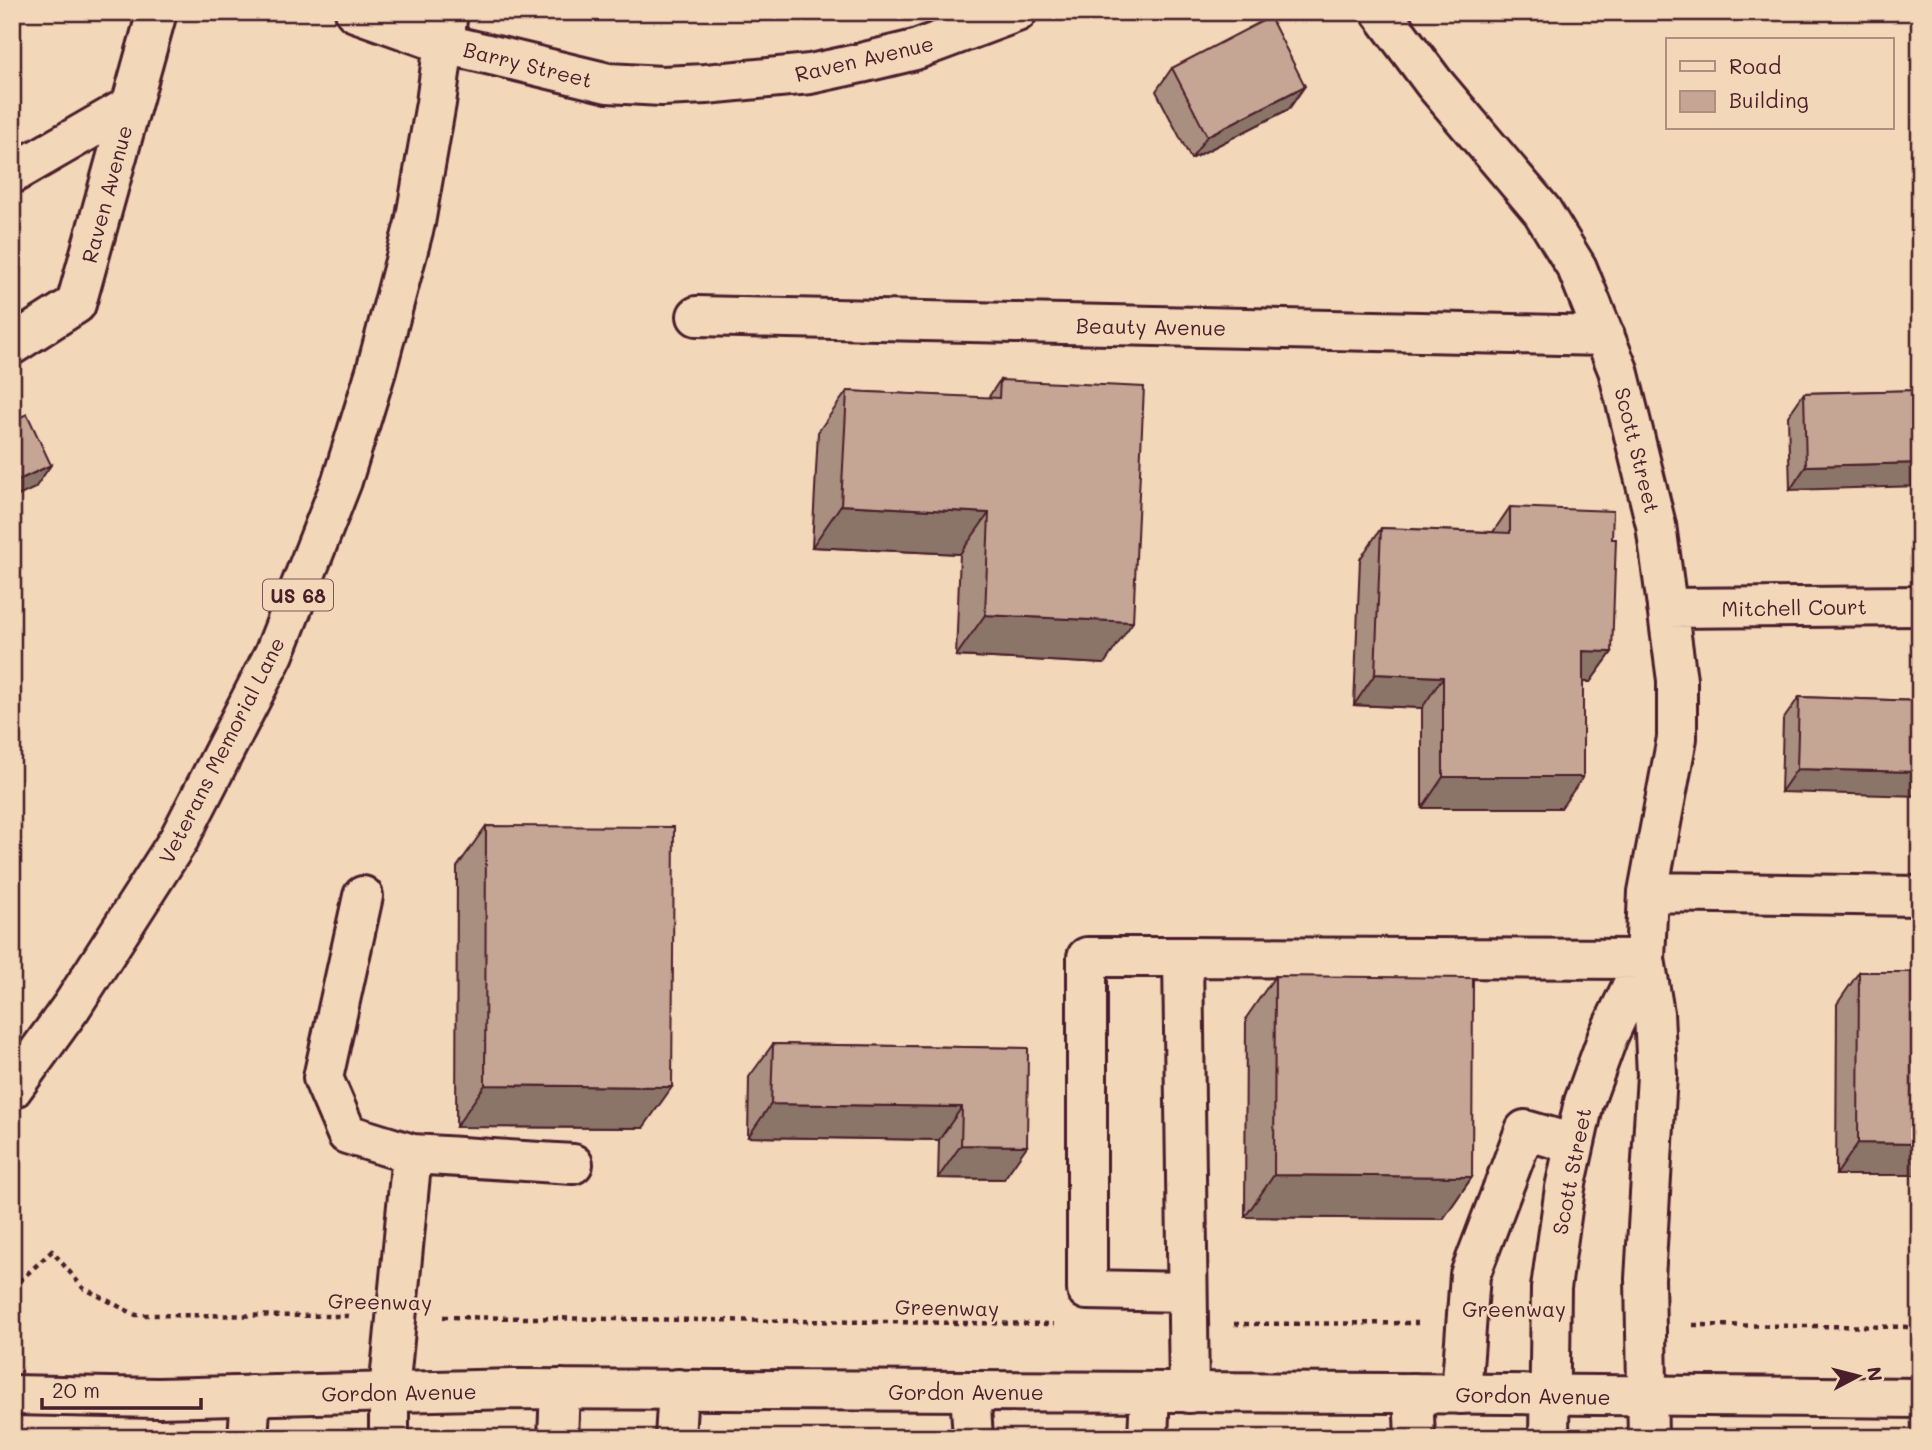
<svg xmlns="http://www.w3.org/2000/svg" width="1932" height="1450" font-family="Mali,sans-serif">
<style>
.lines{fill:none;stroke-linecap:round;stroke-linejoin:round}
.minor-casing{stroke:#4a1f2b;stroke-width:44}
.major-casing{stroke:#4a1f2b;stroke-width:44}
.path{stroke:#4a1f2b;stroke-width:4.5;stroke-dasharray:5 5;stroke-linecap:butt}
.minor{stroke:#f2d7b9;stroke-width:38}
.major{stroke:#f2d7b9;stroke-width:38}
.wall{fill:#a98f7f;stroke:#4a1f2b;stroke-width:2}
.shaded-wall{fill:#8a7468;stroke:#4a1f2b;stroke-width:2}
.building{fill:#c5a694;stroke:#4a1f2b;stroke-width:2}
.labels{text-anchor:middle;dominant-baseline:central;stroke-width:5;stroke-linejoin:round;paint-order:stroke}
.shield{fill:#f2d7b9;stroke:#7c5656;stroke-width:2}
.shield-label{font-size:19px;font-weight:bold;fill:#4a1f2b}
.street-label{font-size:21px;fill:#4a1f2b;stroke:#f2d7b9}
</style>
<rect width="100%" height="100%" fill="#f2d7b9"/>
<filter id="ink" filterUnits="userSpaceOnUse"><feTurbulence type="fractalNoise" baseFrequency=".0143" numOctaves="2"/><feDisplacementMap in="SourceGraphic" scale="14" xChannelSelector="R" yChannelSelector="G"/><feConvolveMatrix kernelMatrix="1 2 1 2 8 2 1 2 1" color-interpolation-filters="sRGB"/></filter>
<g filter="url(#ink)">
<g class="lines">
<defs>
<path id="minor" d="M 355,12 L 445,44 L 500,57 L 608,83 L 662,86 L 706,84 L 810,74 L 861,63 L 915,50 L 1017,12
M 1381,12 L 1434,83 L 1542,211 L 1577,268 L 1618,370 L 1656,525 L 1677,680 L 1677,738 L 1648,892 L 1645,959 L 1654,1013 L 1657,1075 L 1645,1279 L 1648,1438
M 12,174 L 130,106
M 697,316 L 1605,336
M 12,345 L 76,304 L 157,12
M 1667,608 L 1920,606
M 1648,892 L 1920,896
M 363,896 L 323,1078 L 347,1134 L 412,1154
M 1183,957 L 1087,957 L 1087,1290 L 1187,1292
M 970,1391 L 973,1438
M 1189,1393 L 1183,957 L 1645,959
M 1413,1393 L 1415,1438
M 1461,1394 L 1470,1275 L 1525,1130 L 1574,1144
M 248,1438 L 251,1395
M 389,1438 L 389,1392 L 412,1154 L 573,1164
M 558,1438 L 560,1389
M 675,1438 L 678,1389
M 1148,1438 L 1150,1393
M 1549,1438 L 1551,1288 L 1565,1188 L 1584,1102 L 1608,1036 L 1645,959"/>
<path id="major" d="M 12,1089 L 72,1006 L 179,839 L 274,654 L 342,481 L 376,371 L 415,223 L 436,103 L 448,12
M 12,1395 L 158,1398 L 515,1389 L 1392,1393 L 1920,1398"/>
</defs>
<use href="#minor" class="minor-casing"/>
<use href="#major" class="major-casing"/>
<path class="path" d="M 12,1288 L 52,1251 L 83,1288 L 136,1315 L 350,1316
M 443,1317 L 1054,1324
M 1234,1324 L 1418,1323
M 1693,1325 L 1920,1327"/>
<use href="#minor" class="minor"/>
<use href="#major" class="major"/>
</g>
<path class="wall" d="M 1172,68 L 1289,109 L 1191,159 L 1156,91 Z
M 1000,380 L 1104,664 L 956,656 L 960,554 L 812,547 L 818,432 L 847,391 L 988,398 Z
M 1920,390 L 1790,490 L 1788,416 L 1804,393 Z
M 1510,507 L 1612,539 L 1612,652 L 1590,682 L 1583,682 L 1561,808 L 1422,808 L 1422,708 L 1354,705 L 1360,559 L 1381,528 L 1493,532 Z
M 1799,697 L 1920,701 L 1781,792 L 1783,720 Z
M 486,826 L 643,1128 L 456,1127 L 457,867 Z
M 1859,972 L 1920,1175 L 1836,1175 L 1837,1004 Z
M 1275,976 L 1472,1177 L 1443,1219 L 1245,1217 L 1246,1018 Z
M 773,1044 L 1028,1048 L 1004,1179 L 938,1178 L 939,1140 L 748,1137 L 749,1077 Z"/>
<path class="shaded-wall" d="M 1305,86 L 1289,109 L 1191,159 L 1207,136 Z
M 1920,463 L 1920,486 L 1790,490 L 1806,466 Z
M 51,465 L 35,488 L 12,499 L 12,483 Z
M 841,505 L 989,513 L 960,554 L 812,547 Z
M 985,615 L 1133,622 L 1104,664 L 956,656 Z
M 1583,651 L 1612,652 L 1590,682 L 1562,681 Z
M 1375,674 L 1443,677 L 1422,708 L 1354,705 Z
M 1797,769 L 1920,772 L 1920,796 L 1781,792 Z
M 1443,777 L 1583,777 L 1561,808 L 1422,808 Z
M 485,1085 L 672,1087 L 643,1128 L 456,1127 Z
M 771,1104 L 962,1107 L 939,1140 L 748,1137 Z
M 1858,1143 L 1920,1144 L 1920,1175 L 1836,1175 Z
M 961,1145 L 1027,1146 L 1004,1179 L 938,1178 Z
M 1274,1175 L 1472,1177 L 1443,1219 L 1245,1217 Z"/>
<path class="building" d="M 1270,17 L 1305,86 L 1207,136 L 1172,68 Z
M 1000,380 L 1144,387 L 1133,622 L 985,615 L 989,513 L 841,505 L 847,391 L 999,398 Z
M 1920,390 L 1920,463 L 1806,466 L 1804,393 Z
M 27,414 L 51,465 L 12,483 L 12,421 Z
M 1510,507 L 1613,511 L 1612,539 L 1616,539 L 1612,652 L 1583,651 L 1583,777 L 1443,777 L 1443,677 L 1375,674 L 1381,528 L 1510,533 Z
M 1799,697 L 1920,701 L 1920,772 L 1797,769 Z
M 486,826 L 674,827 L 672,1087 L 485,1085 Z
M 1859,972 L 1920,972 L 1920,1144 L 1858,1143 Z
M 1275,976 L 1473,978 L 1472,1177 L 1274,1175 Z
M 773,1044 L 1028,1048 L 1027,1146 L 961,1145 L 962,1107 L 771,1104 Z"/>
</g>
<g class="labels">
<rect class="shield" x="263" y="579.5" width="70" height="31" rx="5"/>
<g class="shield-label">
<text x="298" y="595">US 68</text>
</g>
<g class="street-label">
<text transform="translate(864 58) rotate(-13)">Raven Avenue</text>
<text transform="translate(528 64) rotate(14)">Barry Street</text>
<text transform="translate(106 194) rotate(-75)">Raven Avenue</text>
<text transform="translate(1151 326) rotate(1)">Beauty Avenue</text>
<text transform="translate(1638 450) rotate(76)">Scott Street</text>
<text transform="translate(1794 607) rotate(-1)">Mitchell Court</text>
<text transform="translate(221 750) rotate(-63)">Veterans Memorial Lane</text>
<text transform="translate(1571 1171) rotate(-79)">Scott Street</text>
<text transform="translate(380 1301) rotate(1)">Greenway</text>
<text transform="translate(947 1307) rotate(1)">Greenway</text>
<text x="1514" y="1308">Greenway</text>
<text x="966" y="1391">Gordon Avenue</text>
<text transform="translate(399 1392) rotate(-1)">Gordon Avenue</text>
<text transform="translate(1533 1395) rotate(1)">Gordon Avenue</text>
</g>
</g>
<rect width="1932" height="1450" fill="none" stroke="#f2d7b9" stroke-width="42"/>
<rect x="21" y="21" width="1890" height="1408" fill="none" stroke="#4a1f2b" stroke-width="2.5" filter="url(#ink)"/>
<rect x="1666" y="38" width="228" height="91" fill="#f2d7b9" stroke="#af8d80" stroke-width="2"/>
<rect x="1680" y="61" width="35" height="10" fill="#f2d7b9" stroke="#af8d80" stroke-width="2"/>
<text x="1729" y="74" font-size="21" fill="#4a1f2b">Road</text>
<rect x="1680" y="91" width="35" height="21" fill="#c5a694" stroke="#af8d80" stroke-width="2"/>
<text x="1729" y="108" font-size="21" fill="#4a1f2b">Building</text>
<g transform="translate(1858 1376) rotate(83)" stroke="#f2d7b9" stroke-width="5" paint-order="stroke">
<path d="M0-5L12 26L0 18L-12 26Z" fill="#4a1f2b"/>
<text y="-10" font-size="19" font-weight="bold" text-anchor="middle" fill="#4a1f2b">N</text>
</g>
<path d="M42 1398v10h159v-10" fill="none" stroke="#4a1f2b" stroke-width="3.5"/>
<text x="52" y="1398" font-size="21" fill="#4a1f2b" stroke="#f2d7b9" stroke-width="5" paint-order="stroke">20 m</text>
</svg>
